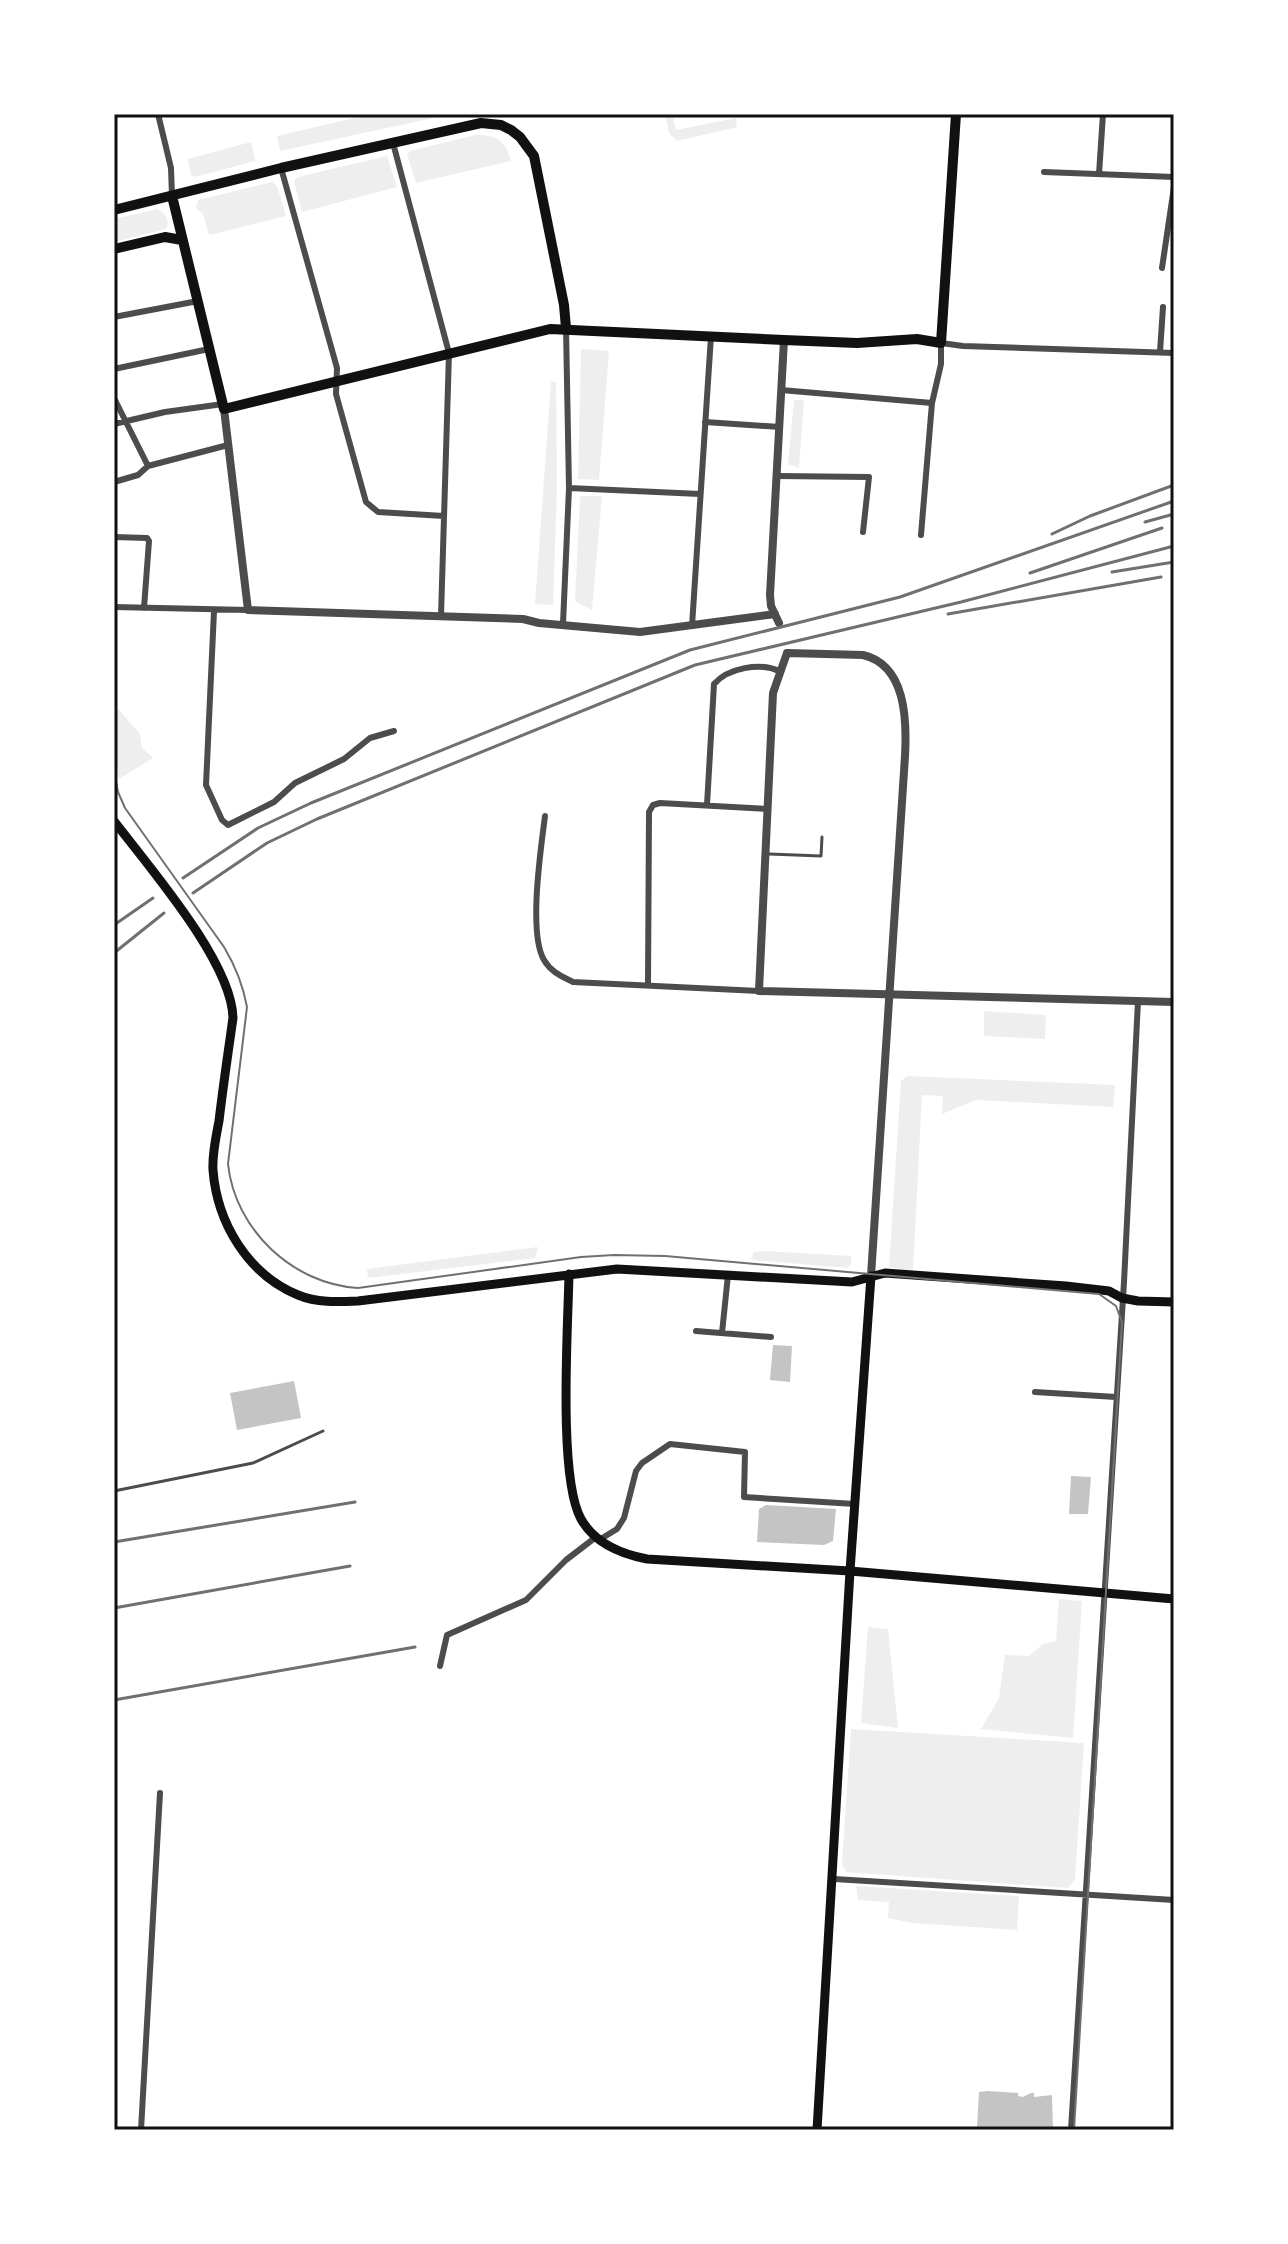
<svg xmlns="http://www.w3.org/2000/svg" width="1288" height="2244" font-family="'Fira Sans',sans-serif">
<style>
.green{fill:#eee}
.building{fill:#c4c4c4}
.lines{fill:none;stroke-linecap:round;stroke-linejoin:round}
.service{stroke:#4c4c4c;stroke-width:3}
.minor{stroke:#4c4c4c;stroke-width:6}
.tertiary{stroke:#4c4c4c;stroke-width:8}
.secondary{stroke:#111;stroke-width:9}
.primary{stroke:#111;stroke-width:10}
.tram{stroke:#707070;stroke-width:2}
.rail{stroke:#707070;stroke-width:3}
.neatline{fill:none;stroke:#111;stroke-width:3}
</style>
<rect width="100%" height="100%" fill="#fff"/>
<path class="green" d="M 371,114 L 452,114 L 280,151 L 277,136 Z
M 665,114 L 672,114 L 676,130 L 736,118 L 737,127 L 677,141 L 669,133 Z
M 475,135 C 496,135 505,139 511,161 L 416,183 L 407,154 L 410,151 Z
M 251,142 L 255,161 L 195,177 L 191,175 L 188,159 Z
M 387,156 L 397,187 L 302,212 L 294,181 L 298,177 Z
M 272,182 L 277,186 L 286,216 L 209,235 L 203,214 L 196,208 L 198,200 Z
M 157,209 C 165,213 171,220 166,229 L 114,242 L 114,219 Z
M 581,349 L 609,351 L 599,480 L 578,479 Z
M 551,382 L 556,382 L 557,487 L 553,605 L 535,604 Z
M 794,400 L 804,400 L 799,468 L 788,464 Z
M 580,496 L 602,496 L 592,610 L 575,601 Z
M 114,704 L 140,734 L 142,748 L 153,758 L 119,779 L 114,753 Z
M 984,1011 L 1046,1015 L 1045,1039 L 984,1036 Z
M 907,1076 L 1115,1085 L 1113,1107 L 976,1100 L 942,1114 L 943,1096 L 922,1095 L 913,1271 L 889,1267 L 901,1081 Z
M 538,1247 L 535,1258 L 368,1278 L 367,1269 Z
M 764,1251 L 851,1256 L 851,1264 L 847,1268 L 752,1260 L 753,1252 Z
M 1059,1599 L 1082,1601 L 1073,1738 L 981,1729 L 999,1698 L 1005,1655 L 1029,1656 L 1043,1644 L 1056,1641 Z
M 868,1627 L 888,1629 L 898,1728 L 861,1723 Z
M 851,1729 L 1084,1743 L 1075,1879 L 1068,1888 L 846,1872 L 842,1864 Z
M 856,1886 L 1019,1896 L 1017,1930 L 913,1923 L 888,1918 L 889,1902 L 858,1900 Z"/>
<path class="building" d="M 773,1345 L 792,1346 L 790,1382 L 770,1380 Z
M 294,1381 L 301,1418 L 237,1430 L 230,1393 Z
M 1071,1476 L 1091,1477 L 1088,1514 L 1069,1514 Z
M 766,1505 L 836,1509 L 833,1541 L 824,1545 L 757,1542 L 759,1509 Z
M 988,2091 L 1018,2093 L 1018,2096 L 1023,2097 L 1031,2093 L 1034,2093 L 1034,2097 L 1052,2095 L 1053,2130 L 977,2127 L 979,2092 Z"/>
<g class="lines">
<path class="service" d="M 769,854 L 821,856 L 822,837
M 114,1491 L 253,1463 L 323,1431"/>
<path class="minor" d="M 158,114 L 171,168 L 172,196
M 393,143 L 449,353 L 441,616
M 281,168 L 337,368 L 336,394 L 366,502 L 378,512 L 444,516
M 1044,172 L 1174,177
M 1099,174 L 1103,114
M 1162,268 L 1174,187
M 114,317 L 198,301
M 1160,352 L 1163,307
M 114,369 L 209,349
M 781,390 L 932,403
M 114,398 L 148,466
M 705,422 L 780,427
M 114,424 L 165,412 L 223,404
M 777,476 L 869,477 L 863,532
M 114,482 L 138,475 L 148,466 L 228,445
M 569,488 L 700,494
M 921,535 L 932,403 L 941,364 L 941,343 L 963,346 L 1174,353
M 114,537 L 147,538 L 149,541 L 144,608
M 114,607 L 248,610
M 214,611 L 206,785 L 222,820 L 228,825 L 274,802 L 295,783 L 344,759 L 370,738 L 394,731
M 563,624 L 569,488 L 566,328
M 692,626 L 711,336
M 707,805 L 714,684 C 728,668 760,662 779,671
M 545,816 C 541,848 528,933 544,960 C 551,972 561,976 573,982 L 759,991
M 648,984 L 649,812 L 653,805 L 660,803 L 768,809
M 696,1331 L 771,1337
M 722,1333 L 728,1275
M 1035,1392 L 1116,1397
M 599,1540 L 617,1529 L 624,1518 L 636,1471 L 642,1463 L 670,1444 L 745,1452 L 744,1497 L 855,1504
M 440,1666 L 447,1635 L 526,1600 L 566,1560 L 596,1537
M 834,1879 L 1174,1900
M 141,2130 L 160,1793
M 1071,2130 L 1124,1282 L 1138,1001"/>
<path class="tertiary" d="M 224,409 L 248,610 L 523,619 L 539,623 L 640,632 L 775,614
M 779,623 L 771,606 L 770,595 L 784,340
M 787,653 L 773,693 L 759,991 L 1174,1002
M 787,653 L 863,655 C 906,665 907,720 905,756 L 871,1276"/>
<path class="secondary" d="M 114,821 C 149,867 232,962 233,1018 C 228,1053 223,1087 219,1121 C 216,1137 212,1154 213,1170 C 217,1222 247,1274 298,1295 C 317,1303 337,1302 358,1301 L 617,1269 L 852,1282 L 885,1273 L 1066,1286 L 1109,1291 L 1122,1298 L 1138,1301 L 1174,1302
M 569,1274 C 568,1327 558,1478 581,1519 C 595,1544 621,1554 647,1559 L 850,1571 L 1174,1599
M 817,2130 L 850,1571 L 871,1276"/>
<path class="primary" d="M 172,196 L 224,409 L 550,329 L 784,340 L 857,343 L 917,339 L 941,343 L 956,114
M 114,210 L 281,168 L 481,123 L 501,125 L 511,130 L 520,137 L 534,156 L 564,305 L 566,328
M 114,249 L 165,237 L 182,240"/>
<path class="tram" d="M 114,772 L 118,792 L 125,808 L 224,947 C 236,967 243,985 247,1007 L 228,1164 C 235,1230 293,1284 358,1288 L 581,1257 L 614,1255 L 665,1256 L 1099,1294 L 1116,1306 L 1122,1322 L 1074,2130"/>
<path class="rail" d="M 1145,522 L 1174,514
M 1052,534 L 1090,516 L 1174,485
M 1112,572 L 1174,562
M 1030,573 L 1162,528
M 948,614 L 1161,577
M 183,878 L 258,828 L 311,803 L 690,650 L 900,597 L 1174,501
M 193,893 L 267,843 L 317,819 L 695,665 L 961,602 L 1174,546
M 114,925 L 153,898
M 114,953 L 164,913
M 114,1542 L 355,1502
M 114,1608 L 350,1566
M 114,1700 L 415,1647"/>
</g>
<rect width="1288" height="2244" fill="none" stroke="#ffffff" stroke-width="232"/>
<rect x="116" y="116" width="1056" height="2012" class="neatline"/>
</svg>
